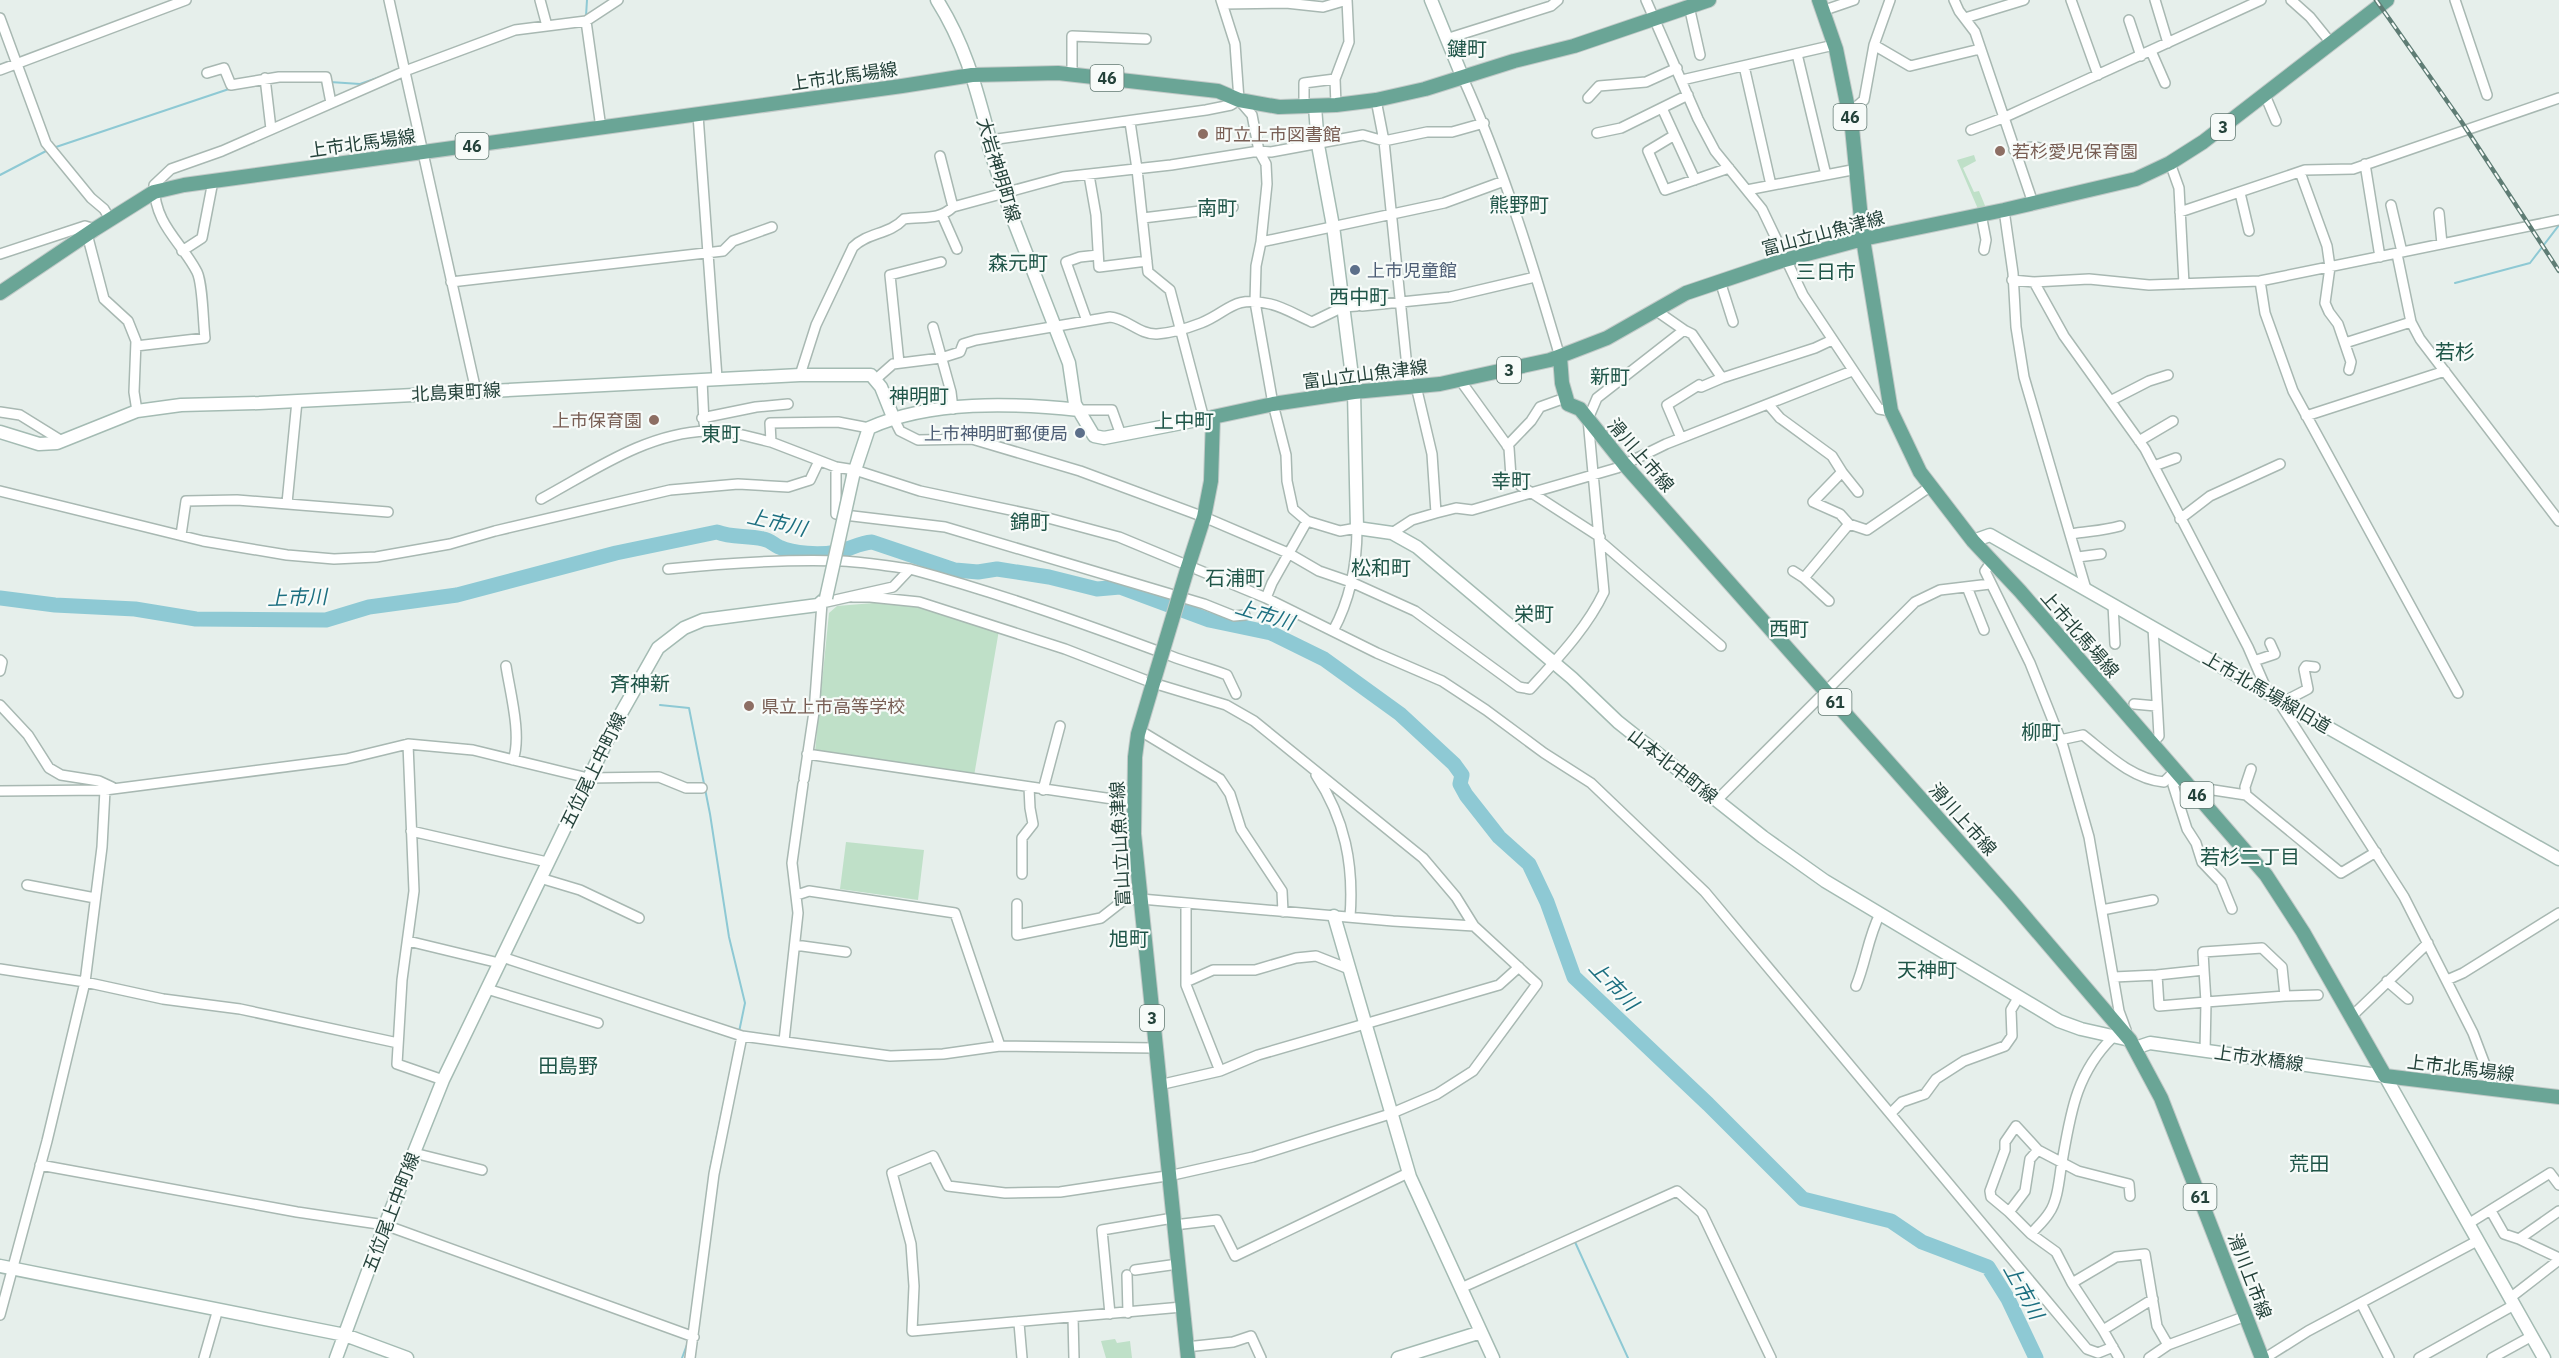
<svg xmlns="http://www.w3.org/2000/svg" width="2559" height="1358" font-family="'IBM Plex Sans','Noto Sans JP',sans-serif">
<style>
.green{fill:#bfe0c8}
.lines{fill:none;stroke-linecap:round;stroke-linejoin:round}
.stream{stroke:#8ec9d4;stroke-width:2}
.river{stroke:#8ec9d4;stroke-width:15}
.street-casing{stroke:#a8b8b2;stroke-width:12}
.secondary-casing{stroke:#a4bbb3;stroke-width:15}
.primary-casing{stroke:#c2cac8;stroke-width:16}
.street{stroke:#fff;stroke-width:9}
.secondary{stroke:#fff;stroke-width:12}
.primary{stroke:#6aa596;stroke-width:14}
.rail-casing{stroke:#5f7d75;stroke-width:4.5}
.rail{stroke:#f7fbf9;stroke-width:2;stroke-dasharray:7;stroke-linecap:butt}
.secondary-bridge-casing{stroke:#a4bbb3;stroke-width:15;stroke-linecap:butt}
.primary-bridge-casing{stroke:#c2cac8;stroke-width:16;stroke-linecap:butt}
.secondary-bridge{stroke:#fff;stroke-width:12}
.primary-bridge{stroke:#6aa596;stroke-width:14}
.education-dot{fill:#8d6e63;stroke:#f7fbf9;stroke-width:2}
.service-dot{fill:#5c6f8a;stroke:#f7fbf9;stroke-width:2}
.labels{text-anchor:middle;dominant-baseline:central;stroke-width:4.5;stroke-linejoin:round;paint-order:stroke}
.shield{fill:#f7fbf9;stroke:#637a73;stroke-width:1.5}
.shield-label{font-size:16px;font-weight:bold;fill:#24423a}
.street-label{font-size:18px;fill:#24423a;stroke:#f7fbf9}
.education-label{font-size:18px;fill:#785e54;stroke:#f7fbf9;text-anchor:start}
.service-label{font-size:18px;fill:#4e5e75;stroke:#f7fbf9;text-anchor:start}
.neighbourhood-label{font-size:20px;fill:#1f5548;stroke:#f7fbf9}
.water-label{font-size:20px;font-style:italic;fill:#1c6f80;stroke:#f7fbf9}
</style>
<rect width="100%" height="100%" fill="#e6efeb"/>
<path class="green" d="M 1974,155 L 1976,161 L 1963,168 L 1974,192 L 1979,191 L 1986,208 L 1978,209 L 1957,160 Z
M 886,602 L 915,605 L 999,630 L 974,776 L 815,752 L 829,613 L 837,606 Z
M 846,842 L 924,850 L 918,900 L 840,889 Z
M 1115,1339 L 1117,1343 L 1130,1341 L 1132,1358 L 1106,1358 L 1101,1341 Z"/>
<g class="lines">
<path class="stream" d="M 586,16 L 587,0
M 309,81 L 325,82
M 330,82 L 360,84 L 383,76
M 53,148 L 232,88
M 0,175 L 48,150
M 2455,283 L 2530,263 L 2559,225
M 660,705 L 689,708 L 710,814 L 729,937 L 745,1003 L 739,1032
M 710,1170 L 735,1049
M 1575,1242 L 1628,1358
M 689,1331 L 692,1310
M 682,1358 L 688,1342"/>
<path class="river" d="M 0,598 L 55,605 L 135,609 L 196,619 L 326,620 L 369,607 L 457,595 L 616,553 L 717,532 C 732,538 747,535 763,539 C 770,540 773,544 779,547 C 794,554 820,555 836,552 C 849,550 858,543 872,542 L 955,570 L 978,572 L 997,569 L 1049,577 L 1097,589 L 1120,587 L 1209,620 L 1271,633 L 1324,659 L 1400,714 L 1454,764 L 1462,775 L 1460,784 L 1466,795 L 1499,837 L 1529,864 L 1547,902 L 1574,977 L 1708,1104 L 1803,1199 L 1891,1221 L 1922,1242 L 1988,1267 L 2008,1299 L 2036,1358"/>
<defs>
<path id="street" d="M 389,0 L 476,391
M 540,0 L 547,26
M 1221,0 L 1235,44 L 1239,100 L 1252,115 L 1259,151 L 1266,164 L 1267,184 L 1261,242 L 1256,266 L 1255,302 L 1273,404 L 1286,455 L 1287,481 L 1293,509 L 1307,521 L 1272,583 L 1266,598
M 1646,0 L 1698,119 L 1715,151 L 1762,209 L 1803,295 L 1879,409 L 1891,411
M 1890,0 L 1874,45 L 1910,66 L 1980,49
M 1954,0 L 1959,11 L 1975,32 L 2033,203
M 2071,0 L 2098,75
M 2155,0 L 2168,43
M 2291,0 L 2310,17 L 2331,43
M 2455,0 L 2487,95
M 1286,3 L 1323,7 L 1347,0
M 1223,4 L 1286,3 L 1287,0
M 1689,6 L 1700,55
M 1822,11 L 1854,0
M 0,18 L 46,143 L 91,198 L 104,209 L 110,219
M 1965,18 L 2024,0
M 2129,20 L 2141,56
M 586,21 L 601,128
M 1446,39 L 1551,6 L 1558,0
M 2151,51 L 2165,83
M 1797,54 L 1826,175
M 1744,66 L 1771,185
M 0,70 L 186,0
M 207,73 L 224,68 L 231,85 L 279,77 L 326,77 L 331,103
M 1072,75 L 1072,36 L 1146,39
M 1462,76 C 1503,166 1532,262 1560,357
M 265,78 L 271,129
M 1335,79 L 1349,42 L 1347,0
M 1682,80 L 1834,45
M 2265,95 L 2276,121
M 1588,98 L 1599,86 L 1646,82 L 1677,68
M 1376,100 L 1384,141 L 1409,387
M 1304,107 L 1304,83 L 1335,79 L 1336,105
M 1662,108 L 1695,180
M 1849,113 L 1864,100 L 1874,45
M 698,115 L 717,378
M 1130,122 L 1137,169 L 1148,272 L 1170,290 L 1204,419
M 1971,130 L 2003,118 L 2261,0
M 1597,133 L 1621,128 L 1688,95
M 1673,136 L 1648,151 L 1665,190 L 1729,168
M 990,140 L 1206,110 L 1231,105 L 1239,100
M 2014,150 C 2027,148 2037,143 2047,153
M 940,156 L 953,207
M 2170,163 L 2179,188 L 2184,284
M 2365,164 L 2380,257
M 2300,172 L 2327,246 L 2330,267 L 2325,303 L 2329,312 L 2338,324 L 2351,362 L 2349,370
M 1089,175 L 1096,215 L 1099,267 L 1147,261
M 1747,190 L 1857,169
M 2240,193 L 2249,231
M 2391,205 L 2402,252
M 2004,210 L 2013,273 L 2016,327 L 2024,377 L 2086,589
M 2180,212 L 2305,170 L 2353,169 L 2559,98
M 2439,213 L 2442,244
M 1981,214 L 1986,240 L 1984,250
M 942,215 L 957,249
M 1143,218 L 1233,207
M 87,234 L 104,299 L 128,321 L 136,341 L 134,392 L 137,411
M 1261,242 L 1444,203 L 1504,181
M 182,251 L 202,238 L 213,181
M 0,254 L 85,226 L 95,229
M 2397,254 L 2411,322 L 2420,339 L 2559,521
M 2012,280 L 2034,282 L 2089,279 L 2149,285 L 2260,281 L 2559,220
M 1720,281 L 1733,322
M 2260,281 L 2265,313 L 2293,391 L 2458,693
M 451,282 L 723,251 L 733,241 L 772,227
M 2034,282 L 2064,336 L 2145,449 L 2248,647 L 2268,693
M 1362,306 L 1450,297 L 1535,277
M 1087,321 L 1066,262 L 1080,257 L 1098,255
M 933,327 L 951,392 L 953,409
M 2345,343 L 2411,322
M 136,346 L 205,338 C 203,323 203,284 197,272 C 181,241 155,226 154,185 L 171,169 L 222,151 L 405,71 L 515,30 L 586,21 L 618,0
M 899,363 L 890,275 L 941,262
M 800,375 L 816,325 L 853,247 C 868,232 889,235 904,219 C 923,216 938,221 953,207 L 1063,177 L 1171,165 L 1259,151 L 1271,152 L 1363,135 L 1384,141 L 1427,132 L 1452,132 L 1484,123
M 1722,378 L 1815,348 L 1832,340
M 876,379 L 893,364 L 941,358 L 960,352 L 963,344 L 976,340 L 1110,317 C 1126,318 1140,335 1157,334 C 1171,333 1188,328 1201,323 C 1229,312 1232,295 1270,304 C 1284,307 1298,316 1312,322 L 1343,307 L 1357,306
M 702,380 L 704,423
M 1460,380 L 1509,448 L 1511,477 L 1521,486 L 1600,537
M 2112,400 L 2149,381 L 2168,375
M 1768,404 L 1780,418 L 1832,456 L 1842,472 L 1813,502 L 1840,514 L 1849,524
M 1079,410 L 1112,410 L 1121,435
M 0,412 L 20,415 L 62,441
M 2306,416 L 2445,371
M 893,417 L 900,431 L 918,440 L 972,439 L 1080,471 L 1204,517 L 1288,553 L 1319,571 L 1351,582 L 1415,611 L 1519,687 L 1530,689 C 1557,659 1587,628 1604,592 L 1588,419 L 1597,398 L 1684,330 L 1661,314 L 1657,309
M 702,418 L 756,407 L 788,404
M 1681,438 L 1667,405 L 1699,385 L 1701,387 L 1722,378 L 1692,334 L 1684,330
M 2139,441 L 2173,421
M 771,442 L 836,467 L 855,470 L 920,491 L 1048,518 L 1119,537 L 1266,598 L 1377,653 L 1442,681 L 1486,710 L 1544,753 L 1591,783 L 1705,892 L 2087,1349 L 2098,1353 L 2113,1347
M 1507,446 L 1531,421 L 1540,407 L 1565,398
M 2154,466 L 2176,458
M 836,467 L 836,514 L 945,527 L 1204,604 L 1234,616 L 1245,615
M 1842,472 L 1858,492
M 0,491 L 203,541 L 287,555 L 334,559 L 376,557 L 450,544 L 495,531 L 670,490 L 738,484 L 788,487 L 810,480 L 819,461
M 541,499 C 593,471 646,433 707,431 C 728,430 750,437 771,442 L 770,423 L 838,422 L 869,428
M 287,503 L 297,401
M 1436,513 L 1456,508 L 1472,510 L 1617,468 L 1666,444 L 1852,371
M 2180,519 L 2210,496 L 2280,464
M 1307,521 L 1340,531 L 1357,528 C 1357,563 1350,600 1333,631
M 1392,533 L 1412,520 L 1436,513 L 1432,454 L 1416,386
M 2071,534 C 2088,531 2103,531 2120,526
M 181,535 L 186,501 L 237,500 L 388,512
M 1601,542 L 1721,646
M 2078,557 L 2101,554
M 1992,561 L 1985,571 L 2030,663 L 2063,746 L 2089,837 L 2119,1011 L 2126,1030
M 668,569 C 726,563 784,559 842,561 C 865,562 888,566 910,569 L 893,587 L 822,603 L 814,712 L 804,779
M 910,569 C 999,593 1085,624 1171,656 C 1189,663 1209,668 1227,675 L 1236,694
M 1793,571 L 1804,578 L 1849,524 L 1867,530 L 1931,486
M 1804,578 L 1829,601
M 1967,587 L 1984,630
M 853,597 L 870,597 L 919,602 L 1065,649 L 1153,683 L 1226,705 L 1254,721 L 1423,858 L 1456,897 L 1474,926 L 1537,984 L 1473,1071 L 1437,1094 L 1390,1114 L 1253,1157 L 1173,1175 L 1060,1192 L 1005,1193 L 948,1186 L 933,1156 L 892,1173 L 911,1244 L 914,1286 L 912,1331 L 1182,1307
M 2113,604 L 2115,644
M 0,660 L 2,662 L 0,671
M 2254,661 L 2275,654 L 2270,643
M 506,666 C 510,692 522,736 513,760
M 2277,699 L 2404,897 L 2473,1033 L 2495,1091
M 2283,702 L 2308,689 L 2304,669 L 2306,666 L 2315,667
M 2134,704 L 2156,706
M 0,705 L 28,735 L 49,768 L 61,775 L 99,781 L 112,787
M 1139,730 L 1220,779 L 1230,794 L 1241,829 L 1282,891 L 1283,912
M 2060,740 L 2083,735 C 2107,754 2132,779 2164,782 L 2176,770
M 2152,743 L 2159,736 L 2153,627
M 408,744 L 414,891 L 402,980 L 397,1064 L 443,1080
M 807,754 L 1133,802
M 1316,775 C 1345,819 1354,865 1350,917
M 2182,777 L 2173,785 L 2187,829 L 2196,843 L 2202,862 L 2221,882 L 2232,909
M 1043,790 L 1060,726
M 0,791 L 105,790 L 346,759 L 408,744 L 473,750 L 588,778 L 659,777 L 686,788 L 702,788
M 2198,795 L 2207,789 L 2246,795 L 2341,873 L 2376,852
M 2246,795 L 2245,787 L 2251,769
M 1717,800 L 1915,602 L 1940,590 L 1990,584
M 411,831 L 547,862
M 1022,874 L 1022,838 L 1033,824 L 1030,808 L 1029,787
M 540,878 L 580,890 L 639,918
M 27,885 L 95,898
M 797,895 L 809,891 L 955,913 L 1000,1046
M 1186,903 L 1186,985 L 1220,1071 L 1258,1055 L 1499,985 L 1519,967
M 1017,904 L 1017,935 L 1101,918 L 1124,900 L 1141,899 L 1393,921 L 1474,926
M 2102,910 L 2153,900
M 408,941 L 499,963
M 795,945 L 846,952
M 502,957 L 742,1036 L 890,1056 L 943,1054 L 1000,1046 L 1155,1048
M 0,969 L 85,982 L 163,999 L 240,1009 L 398,1043
M 2157,975 L 2204,970 L 2206,1002 L 2285,996 L 2282,967 L 2262,948 L 2203,952 L 2204,970
M 2114,977 L 2157,975 L 2159,1006 L 2206,1002 L 2205,1051
M 2447,980 L 2463,973 L 2559,913
M 2387,981 L 2408,999
M 1186,982 L 1213,970 L 1255,970 L 1296,958 L 1316,956 L 1349,969
M 1856,986 C 1866,962 1868,937 1880,914
M 487,989 L 598,1023
M 2285,996 L 2318,995
M 2351,1017 L 2428,943
M 784,1041 L 798,913 L 792,863 L 803,784
M 1159,1085 L 1220,1071
M 1891,1113 L 1902,1102 L 1925,1094 L 1936,1079 L 1964,1061 L 2005,1046 L 2012,1036 L 2011,1010 L 2018,998
M 2038,1150 L 2030,1159 L 2025,1191 L 2009,1212 L 1991,1197 L 1990,1191 L 2005,1150 L 2005,1142 L 2016,1126 L 2038,1150 L 2078,1171 L 2129,1184 L 2130,1196
M 414,1153 L 482,1170
M 40,1165 L 297,1212 L 385,1225 L 694,1337
M 2491,1211 L 2504,1234 L 2519,1239
M 2559,1211 L 2519,1239 L 2559,1258
M 2009,1212 L 2031,1234 C 2037,1227 2044,1221 2049,1213 C 2057,1202 2059,1182 2061,1168 C 2070,1118 2074,1075 2113,1037 L 2117,1038
M 2468,1224 L 2550,1173 L 2559,1185
M 1174,1225 L 1217,1220 L 1235,1256 L 1408,1173
M 2031,1234 L 2056,1252 L 2072,1283
M 1135,1270 L 1178,1264
M 1127,1275 L 1128,1313
M 1461,1288 L 1677,1191 L 1702,1213 L 1771,1358
M 2510,1298 L 2559,1260
M 2153,1299 L 2103,1330 L 2072,1283 L 2116,1257 L 2145,1254 L 2157,1326 L 2168,1345 L 2246,1316
M 2361,1303 L 2389,1358
M 1110,1314 L 1102,1230 L 1173,1218
M 0,1315 L 47,1141 L 85,982 L 102,847 L 105,790
M 1073,1317 L 1074,1358
M 1019,1323 L 1022,1358
M 2103,1330 L 2119,1358
M 1186,1347 L 1233,1342 L 1251,1336 L 1261,1358
M 204,1358 L 218,1309
M 690,1358 L 714,1174 L 742,1036
M 2149,1358 L 2168,1345
M 2265,1358 L 2308,1331 L 2477,1241
M 2419,1358 L 2514,1305
M 2492,1358 L 2532,1336"/>
<path id="secondary" d="M 937,0 C 966,46 976,88 990,140 L 989,147 L 1011,214 L 1069,363 L 1075,404 L 1094,436 L 1104,438 L 1213,417
M 1431,0 L 1462,76
M 1315,107 L 1318,145 L 1333,226 L 1354,392 L 1357,528 L 1392,533 L 1417,547 L 1572,678 L 1618,722 L 1763,837 L 1825,881 L 2059,1021 L 2081,1029 L 2130,1040
M 0,432 L 39,444 L 57,443 L 137,411 L 181,405 L 259,403 L 800,375 L 871,375 L 881,387 L 893,417
M 853,476 L 869,428 C 931,400 1013,403 1079,410
M 1973,541 L 1990,535 L 2559,859
M 1334,916 L 1410,1177 L 1493,1358
M 2135,1048 L 2150,1043 L 2385,1076 L 2544,1358
M 0,1266 L 345,1335 L 407,1358
M 336,1358 L 385,1225 L 443,1080 L 615,724 L 658,648 L 684,628 L 703,620 L 818,605 L 826,598
M 1398,1358 L 1481,1332"/>
<path id="primary" d="M 1819,0 L 1836,49 L 1852,128 L 1863,239 L 1891,411 L 1920,472 L 1973,541 L 2020,591 L 2266,875 L 2303,932 L 2385,1076 L 2559,1097
M 0,293 L 95,229 L 154,192 L 184,185 L 902,86 L 972,75 L 1058,73 L 1218,91 L 1239,100 L 1279,107 L 1336,105 L 1376,100 L 1425,89 L 1514,61 L 1574,46 L 1709,0
M 1560,357 L 1562,383 L 1568,404 L 1580,409 L 1624,464 L 2007,896 L 2130,1040 L 2161,1098 L 2262,1358
M 1187,570 L 1204,517 L 1211,481 L 1213,417 L 1273,404 L 1354,392 L 1440,384 L 1550,360 L 1607,338 L 1686,293 L 1781,261 L 1863,239 L 2004,210 L 2136,179 L 2170,163 L 2203,142 L 2387,0
M 1154,680 L 1138,734 L 1135,757 L 1134,834 L 1188,1358"/>
</defs>
<use href="#street" class="street-casing"/>
<use href="#secondary" class="secondary-casing"/>
<use href="#primary" class="primary-casing"/>
<use href="#street" class="street"/>
<use href="#secondary" class="secondary"/>
<use href="#primary" class="primary"/>
<defs>
<path id="rail" d="M 2376,0 L 2461,121 L 2559,271"/>
</defs>
<use href="#rail" class="rail-casing"/>
<use href="#rail" class="rail"/>
<defs>
<path id="secondary-bridge" d="M 826,598 L 853,476"/>
<path id="primary-bridge" d="M 1154,680 L 1187,570"/>
</defs>
<use href="#secondary-bridge" class="secondary-bridge-casing"/>
<use href="#primary-bridge" class="primary-bridge-casing"/>
<use href="#secondary-bridge" class="secondary-bridge"/>
<use href="#primary-bridge" class="primary-bridge"/>
</g>
<g class="education-dot">
<circle cx="1203" cy="134" r="6"/>
<circle cx="2000" cy="151" r="6"/>
<circle cx="654" cy="420" r="6"/>
<circle cx="749" cy="706" r="6"/>
</g>
<g class="service-dot">
<circle cx="1355" cy="270" r="6"/>
<circle cx="1080" cy="433" r="6"/>
</g>
<g class="labels">
<g class="shield">
<rect x="1090.5" y="65" width="33" height="26" rx="4.5"/>
<rect x="1833.5" y="104" width="33" height="26" rx="4.5"/>
<rect x="2211" y="114" width="24" height="26" rx="4.5"/>
<rect x="455.5" y="133" width="33" height="26" rx="4.5"/>
<rect x="1497" y="357" width="24" height="26" rx="4.5"/>
<rect x="1818.5" y="689" width="33" height="26" rx="4.5"/>
<rect x="2180.5" y="782" width="33" height="26" rx="4.5"/>
<rect x="1140" y="1005" width="24" height="26" rx="4.5"/>
<rect x="2183.5" y="1184" width="33" height="26" rx="4.5"/>
</g>
<g class="shield-label">
<text x="1107" y="78">46</text>
<text x="1850" y="117">46</text>
<text x="2223" y="127">3</text>
<text x="472" y="146">46</text>
<text x="1509" y="370">3</text>
<text x="1835" y="702">61</text>
<text x="2197" y="795">46</text>
<text x="1152" y="1018">3</text>
<text x="2200" y="1197">61</text>
</g>
<g class="street-label">
<text transform="translate(844 76) rotate(-8)">上市北馬場線</text>
<text transform="translate(362 143) rotate(-8)">上市北馬場線</text>
<text transform="translate(999 170) rotate(73)">大岩神明町線</text>
<text transform="translate(1823 233) rotate(-15)">富山立山魚津線</text>
<text transform="translate(1365 374) rotate(-7)">富山立山魚津線</text>
<text transform="translate(456 392) rotate(-3)">北島東町線</text>
<text transform="translate(1641 455) rotate(49)">滑川上市線</text>
<text transform="translate(2080 634) rotate(49)">上市北馬場線</text>
<text transform="translate(2267 692) rotate(30)">上市北馬場線旧道</text>
<text transform="translate(1673 766) rotate(38)">山本北中町線</text>
<text transform="translate(593 770) rotate(-64)">五位尾上中町線</text>
<text transform="translate(1963 819) rotate(48)">滑川上市線</text>
<text transform="translate(1120 844) rotate(-93)">富山立山魚津線</text>
<text transform="translate(2259 1058) rotate(8)">上市水橋線</text>
<text transform="translate(2461 1068) rotate(7)">上市北馬場線</text>
<text transform="translate(391 1212) rotate(-69)">五位尾上中町線</text>
<text transform="translate(2250 1276) rotate(69)">滑川上市線</text>
</g>
<g class="education-label">
<text x="1215" y="134">町立上市図書館</text>
<text x="2012" y="151">若杉愛児保育園</text>
<text x="642" y="420" text-anchor="end">上市保育園</text>
<text x="761" y="706">県立上市高等学校</text>
</g>
<g class="service-label">
<text x="1367" y="270">上市児童館</text>
<text x="1068" y="433" text-anchor="end">上市神明町郵便局</text>
</g>
<g class="neighbourhood-label">
<text x="1467" y="48">鍵町</text>
<text x="1519" y="204">熊野町</text>
<text x="1217" y="207">南町</text>
<text x="1018" y="262">森元町</text>
<text x="1826" y="271">三日市</text>
<text x="1359" y="296">西中町</text>
<text x="2455" y="351">若杉</text>
<text x="1610" y="376">新町</text>
<text x="919" y="395">神明町</text>
<text x="1184" y="420">上中町</text>
<text x="721" y="433">東町</text>
<text x="1511" y="480">幸町</text>
<text x="1030" y="521">錦町</text>
<text x="1381" y="567">松和町</text>
<text x="1235" y="577">石浦町</text>
<text x="1534" y="613">栄町</text>
<text x="1789" y="628">西町</text>
<text x="640" y="683">斉神新</text>
<text x="2041" y="731">柳町</text>
<text x="2250" y="856">若杉二丁目</text>
<text x="1129" y="938">旭町</text>
<text x="1927" y="969">天神町</text>
<text x="568" y="1065">田島野</text>
<text x="2309" y="1163">荒田</text>
</g>
<g class="water-label">
<text transform="translate(777 522) rotate(13)">上市川</text>
<text transform="translate(297 597) rotate(-2)">上市川</text>
<text transform="translate(1265 614) rotate(17)">上市川</text>
<text transform="translate(1614 985) rotate(46)">上市川</text>
<text transform="translate(2024 1291) rotate(61)">上市川</text>
</g>
</g>
</svg>
